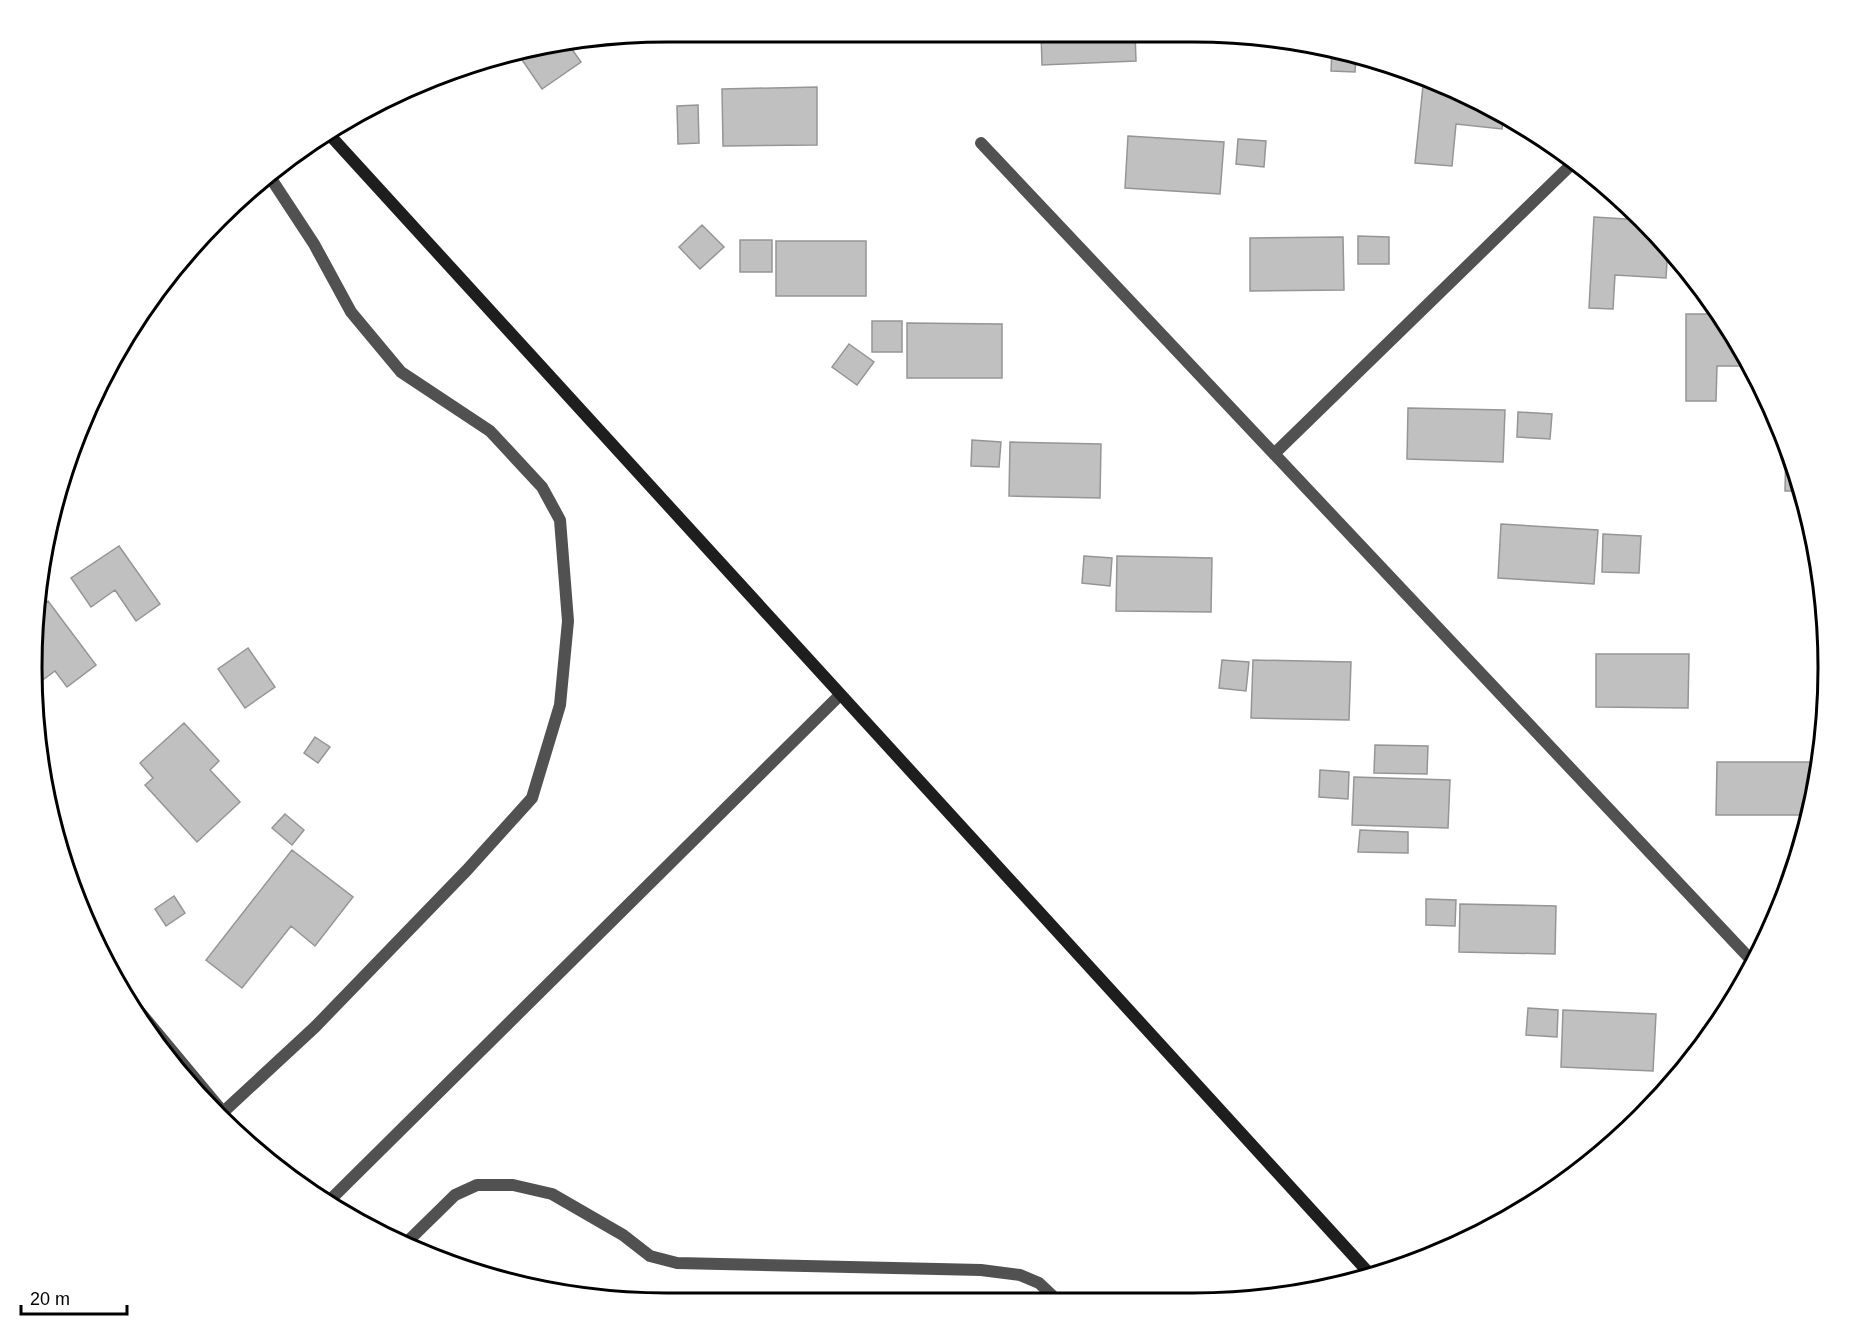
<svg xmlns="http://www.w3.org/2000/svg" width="1860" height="1335" font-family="Arial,sans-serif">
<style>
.building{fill:#c0c0c0;stroke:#959595;stroke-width:1.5}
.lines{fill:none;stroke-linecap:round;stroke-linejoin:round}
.minor{stroke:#515151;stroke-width:12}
.secondary{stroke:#1e1e1e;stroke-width:12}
.rim{fill:none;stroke:#000;stroke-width:3}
</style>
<rect width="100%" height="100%" fill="#fff"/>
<path class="building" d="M 1041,32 L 1135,32 L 1136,61 L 1042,65 Z
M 1150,32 L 1182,32 L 1182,33 L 1150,35 Z
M 569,45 L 581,62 L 542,89 L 516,51 Z
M 1332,48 L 1356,56 L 1355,72 L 1331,71 Z
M 1424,76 L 1436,80 L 1504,113 L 1502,129 L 1456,124 L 1452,166 L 1415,163 Z
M 817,87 L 817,145 L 723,146 L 722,89 Z
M 698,105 L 699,143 L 678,144 L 677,106 Z
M 1128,136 L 1224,142 L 1220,194 L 1125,188 Z
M 1238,139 L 1266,141 L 1264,167 L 1236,164 Z
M 1594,217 L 1642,220 L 1668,246 L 1666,278 L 1615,275 L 1613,309 L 1589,308 Z
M 702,225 L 724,247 L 700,269 L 679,247 Z
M 1358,236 L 1389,237 L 1389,264 L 1358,264 Z
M 1343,237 L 1344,290 L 1250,291 L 1250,238 Z
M 740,240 L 772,240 L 772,272 L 740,272 Z
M 776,241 L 866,241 L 866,296 L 776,296 Z
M 1686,314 L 1718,314 L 1743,350 L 1751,366 L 1717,366 L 1716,401 L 1686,401 Z
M 872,321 L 902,321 L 902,352 L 872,352 Z
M 907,323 L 1002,324 L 1002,378 L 907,378 Z
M 849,344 L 874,362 L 857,385 L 832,367 Z
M 1408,408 L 1505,410 L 1503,462 L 1407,459 Z
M 1518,412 L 1552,414 L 1550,439 L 1517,437 Z
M 972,440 L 1001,442 L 999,467 L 971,466 Z
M 1010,442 L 1101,444 L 1100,498 L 1009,496 Z
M 1786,444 L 1795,463 L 1801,491 L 1785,491 Z
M 1501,524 L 1598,530 L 1594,584 L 1498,578 Z
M 1603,534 L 1641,536 L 1639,573 L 1602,572 Z
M 119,546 L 160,604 L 136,621 L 115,590 L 91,607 L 71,578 Z
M 1084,556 L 1112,558 L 1110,586 L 1082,583 Z
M 1117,556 L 1212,558 L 1211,612 L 1116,611 Z
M 48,601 L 96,665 L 67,687 L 55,671 L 40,682 L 37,677 L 37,610 Z
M 248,648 L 275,687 L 245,708 L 218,669 Z
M 1596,654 L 1689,654 L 1688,708 L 1596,707 Z
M 1222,660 L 1249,662 L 1246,691 L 1219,688 Z
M 1253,660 L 1351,662 L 1349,720 L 1251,718 Z
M 184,723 L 219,761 L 210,770 L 240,802 L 197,842 L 145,785 L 153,778 L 140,763 Z
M 315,737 L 330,747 L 318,763 L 304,753 Z
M 1375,745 L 1428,746 L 1427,774 L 1374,773 Z
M 1717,762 L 1810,762 L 1810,815 L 1716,815 Z
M 1320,770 L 1349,772 L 1348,799 L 1319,797 Z
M 1354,777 L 1450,780 L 1448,828 L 1352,825 Z
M 285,814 L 304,830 L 292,845 L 272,828 Z
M 1360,830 L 1408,832 L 1408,853 L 1358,852 Z
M 292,850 L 353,897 L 315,946 L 291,926 L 242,988 L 206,960 Z
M 174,896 L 185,913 L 166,926 L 155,909 Z
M 1426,899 L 1456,900 L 1455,926 L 1426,925 Z
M 1460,904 L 1556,906 L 1555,954 L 1459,952 Z
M 1528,1008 L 1558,1010 L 1557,1037 L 1526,1035 Z
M 1563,1010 L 1656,1014 L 1653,1071 L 1561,1067 Z"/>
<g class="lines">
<path class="minor" d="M 981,143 L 1754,963
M 1274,454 L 1574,162
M 124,993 L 223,1112
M 220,1115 L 315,1027 L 467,870 L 532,798 L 560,705 L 568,621 L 560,520 L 542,487 L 490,431 L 401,372 L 351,312 L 314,244 L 270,177
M 328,1202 L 840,695
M 404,1245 L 455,1195 L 477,1185 L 513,1185 L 552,1194 L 623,1235 L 650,1256 L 677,1263 L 981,1270 L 1020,1275 L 1039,1283 L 1056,1299"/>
<path class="secondary" d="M 327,132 L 1369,1273"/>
</g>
<path d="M0 0H1860V1335H0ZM667 42H1193A625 625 0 0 1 1818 667V668A625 625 0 0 1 1193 1293H667A625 625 0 0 1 42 668V667A625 625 0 0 1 667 42Z" fill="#fff" fill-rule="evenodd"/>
<path class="rim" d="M667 42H1193A625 625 0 0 1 1818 667V668A625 625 0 0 1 1193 1293H667A625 625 0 0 1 42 668V667A625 625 0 0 1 667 42Z"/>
<path d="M21 1305v9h106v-9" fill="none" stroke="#000000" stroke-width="3"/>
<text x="30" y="1305" font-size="18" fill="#000000" stroke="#ffffff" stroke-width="4.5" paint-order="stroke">20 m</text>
</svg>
